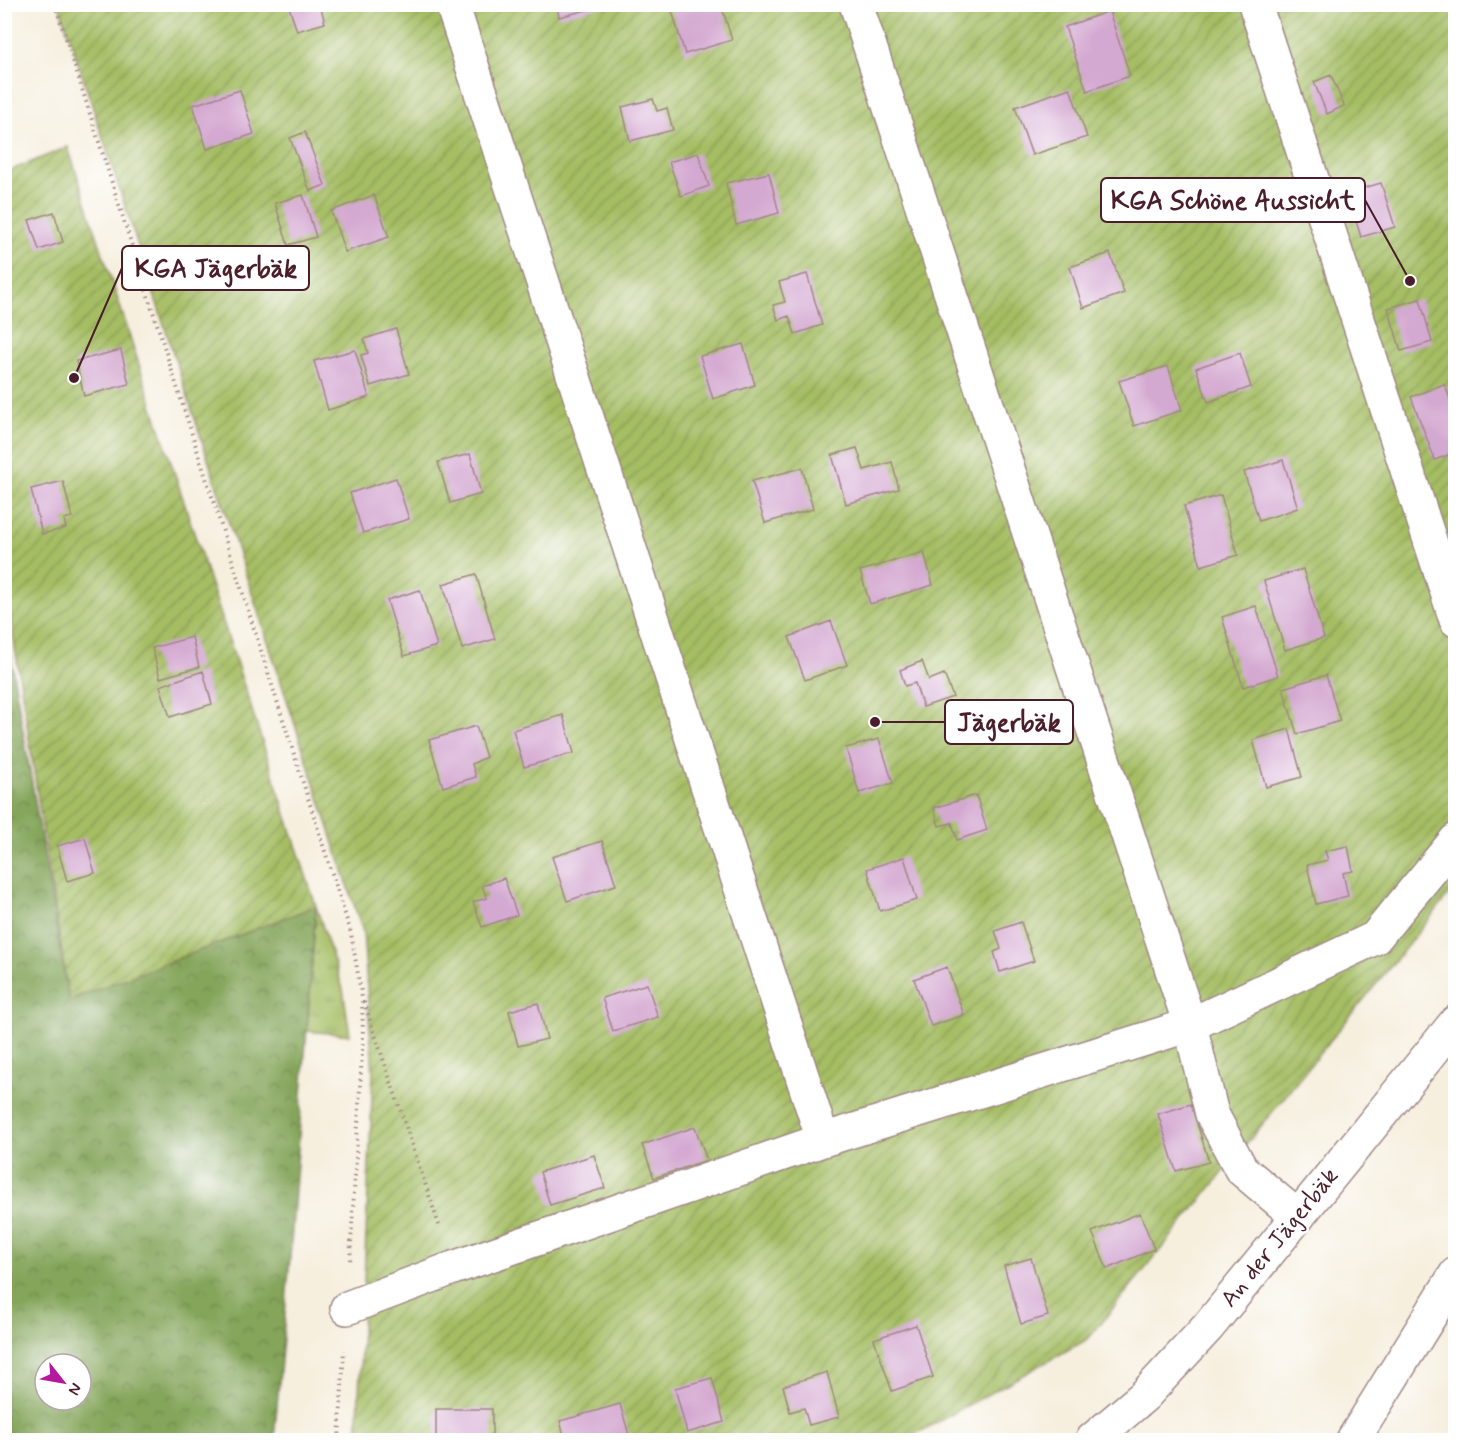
<svg xmlns="http://www.w3.org/2000/svg" width="1460" height="1445" font-family="Mynerve,sans-serif">
<style>
.grass{fill:url(#grass-tufts);stroke:#786e48;stroke-width:1.5}
.forest{fill:url(#forest-crowns);stroke:#676242;stroke-width:1.5;fill-rule:evenodd}
.garden{fill:url(#garden-furrows);stroke:#786e48;stroke-width:1.5}
.building{fill:#d4a9d1}
.lines{fill:none;stroke-linecap:round;stroke-linejoin:round}
.minor-casing{stroke:#a08784;stroke-width:36}
.path{stroke:#a08784;stroke-width:4;stroke-dasharray:1.5 4.5;stroke-linecap:butt}
.minor{stroke:#fff;stroke-width:33}
.labels{text-anchor:middle;dominant-baseline:central;stroke-width:5;stroke-linejoin:round;paint-order:stroke}
.street-label{font-size:24px;fill:#4a1f2b;stroke:#fff}
.leader{fill:none;stroke:#4a1f2b;stroke-width:2}
.callout-dot{fill:#4a1f2b;stroke:#fff;stroke-width:2}
.callout{fill:#fff;stroke:#4a1f2b;stroke-width:2}
.callout-label{font-size:26px;text-anchor:middle;font-weight:bold;fill:#4a1f2b}
</style>
<defs>
<pattern id="grass-tufts" width="24" height="20" patternUnits="userSpaceOnUse" patternTransform="scale(1.5)"><rect width="24" height="20" fill="#a5be64"/><path d="M3 7l-1-3M5 7V3M7 7l1-3M15 17l-1-3M17 17v-4M19 17l1-3" fill="none" stroke="#889a53"/></pattern>
<pattern id="forest-crowns" width="20" height="18" patternUnits="userSpaceOnUse" patternTransform="scale(1.5)"><rect width="20" height="18" fill="#84a55a"/><path d="M2 6a3 3 0 1 1 6 0M12 15a3 3 0 1 1 6 0" fill="none" stroke="#6e864b"/></pattern>
<pattern id="garden-furrows" width="10" height="10" patternUnits="userSpaceOnUse" patternTransform="scale(1.5)"><rect width="10" height="10" fill="#a5be64"/><path d="M-1 1l2-2M0 10L10 0M9 11l2-2" fill="none" stroke="#889a53"/></pattern>
</defs>
<rect width="100%" height="100%" fill="#fff"/>
<filter id="ink" filterUnits="userSpaceOnUse"><feTurbulence type="fractalNoise" baseFrequency=".0167" numOctaves="2"/><feDisplacementMap in="SourceGraphic" scale="12" xChannelSelector="R" yChannelSelector="G"/><feConvolveMatrix kernelMatrix="1 2 1 2 8 2 1 2 1" color-interpolation-filters="sRGB"/></filter>
<filter id="wash" filterUnits="userSpaceOnUse"><feTurbulence type="fractalNoise" baseFrequency=".008" numOctaves="4" result="noise"/><feDisplacementMap in="SourceGraphic" scale="24" xChannelSelector="R" yChannelSelector="G"/><feGaussianBlur stdDeviation="1.35" result="paint"/><feColorMatrix in="noise" values="0 0 0 0 0 0 0 0 0 0 0 0 0 0 0 0 0 1.4 0 .05"/><feComposite in="paint" operator="in"/></filter>
<g filter="url(#wash)">
<rect width="100%" height="100%" fill="#f6efde"/>
<path class="grass" d="M 316,906 L 343,989 L 350,1035 L 307,1031 Z"/>
<path class="forest" d="M 4,619 L 69,1000 L 316,906 L 290,1258 L 274,1440 L 5,1440 ZM 45,1364 L 81,1364 L 81,1400 L 45,1400 Z"/>
<path class="garden" d="M 59,5 L 1455,5 L 1455,887 L 1088,1339 L 905,1440 L 357,1440 L 373,1073 L 363,932 Z
M 68,147 L 316,906 L 69,1000 L 5,583 L 4,173 Z"/>
<g id="blocks">
<path class="building" d="M 297,4 L 320,4 L 325,23 L 297,31 L 289,7 Z
M 556,4 L 607,4 L 607,5 L 559,17 Z
M 694,4 L 721,4 L 732,40 L 685,54 L 672,11 Z
M 1109,11 L 1130,76 L 1087,91 L 1065,27 Z
M 1331,75 L 1344,106 L 1327,114 L 1314,82 Z
M 1070,88 L 1087,137 L 1032,155 L 1015,107 Z
M 240,90 L 254,134 L 207,149 L 193,105 Z
M 653,99 L 657,111 L 667,108 L 673,130 L 630,141 L 622,107 Z
M 305,132 L 325,185 L 310,191 L 290,138 Z
M 698,153 L 709,186 L 681,196 L 669,162 Z
M 769,173 L 779,213 L 736,225 L 726,183 Z
M 1381,183 L 1395,227 L 1361,237 L 1347,193 Z
M 303,195 L 316,237 L 288,245 L 275,203 Z
M 374,195 L 389,237 L 345,252 L 331,211 Z
M 54,212 L 63,242 L 39,250 L 29,220 Z
M 1110,253 L 1124,293 L 1083,308 L 1070,267 Z
M 807,274 L 822,325 L 795,334 L 789,316 L 778,320 L 773,305 L 785,302 L 779,282 Z
M 1420,299 L 1432,342 L 1401,351 L 1388,308 Z
M 396,329 L 409,374 L 370,386 L 361,355 L 368,353 L 364,339 Z
M 743,344 L 755,385 L 713,399 L 700,356 Z
M 121,350 L 129,384 L 84,396 L 76,361 Z
M 355,350 L 369,397 L 328,410 L 314,361 Z
M 1240,353 L 1251,387 L 1208,402 L 1196,368 Z
M 1168,366 L 1182,410 L 1134,426 L 1119,381 Z
M 1444,384 L 1456,412 L 1456,452 L 1435,460 L 1411,397 Z
M 857,448 L 864,470 L 892,462 L 899,489 L 846,504 L 832,455 Z
M 470,454 L 481,494 L 450,503 L 438,462 Z
M 1283,460 L 1298,508 L 1259,521 L 1244,472 Z
M 802,468 L 813,509 L 765,523 L 752,481 Z
M 396,478 L 409,519 L 363,533 L 350,493 Z
M 63,481 L 72,517 L 64,519 L 66,528 L 42,534 L 31,489 Z
M 1221,495 L 1238,555 L 1201,566 L 1184,506 Z
M 924,552 L 933,585 L 870,604 L 860,571 Z
M 1303,569 L 1324,638 L 1285,650 L 1264,581 Z
M 476,574 L 495,639 L 462,649 L 443,584 Z
M 420,590 L 437,646 L 404,656 L 387,600 Z
M 1256,606 L 1278,676 L 1243,687 L 1222,617 Z
M 831,621 L 847,665 L 805,680 L 789,637 Z
M 192,637 L 199,667 L 160,678 L 152,648 Z
M 922,661 L 929,680 L 944,674 L 953,697 L 923,707 L 915,683 L 905,686 L 900,670 Z
M 203,671 L 212,704 L 170,717 L 160,686 Z
M 1326,675 L 1340,721 L 1297,734 L 1283,688 Z
M 563,715 L 574,753 L 524,767 L 513,730 Z
M 476,726 L 486,757 L 472,764 L 476,777 L 443,787 L 429,740 Z
M 1289,729 L 1302,777 L 1266,787 L 1253,740 Z
M 879,739 L 893,783 L 859,793 L 846,748 Z
M 976,795 L 987,830 L 957,840 L 952,823 L 939,826 L 934,808 Z
M 85,838 L 95,873 L 67,881 L 57,846 Z
M 602,841 L 616,885 L 567,901 L 552,857 Z
M 1348,846 L 1353,871 L 1343,873 L 1348,896 L 1316,904 L 1307,865 L 1328,860 L 1325,851 Z
M 904,857 L 917,900 L 880,911 L 867,869 Z
M 504,878 L 517,915 L 482,927 L 473,902 L 487,898 L 482,886 Z
M 1021,922 L 1034,961 L 1000,972 L 994,952 L 1001,949 L 995,931 Z
M 947,967 L 964,1015 L 931,1026 L 914,979 Z
M 647,984 L 658,1017 L 613,1031 L 602,998 Z
M 538,1003 L 547,1039 L 518,1046 L 509,1011 Z
M 1191,1104 L 1209,1162 L 1176,1171 L 1158,1114 Z
M 695,1127 L 707,1160 L 654,1178 L 642,1145 Z
M 594,1155 L 605,1188 L 550,1205 L 540,1172 Z
M 1140,1213 L 1154,1249 L 1107,1269 L 1092,1232 Z
M 1031,1258 L 1048,1316 L 1021,1324 L 1004,1266 Z
M 916,1325 L 933,1377 L 892,1391 L 874,1339 Z
M 827,1372 L 839,1417 L 809,1425 L 804,1408 L 790,1412 L 783,1386 Z
M 712,1378 L 724,1422 L 687,1433 L 675,1388 Z
M 620,1404 L 629,1435 L 610,1440 L 565,1440 L 560,1421 Z
M 436,1409 L 492,1409 L 492,1440 L 436,1440 Z"/>
</g>
</g>
<g filter="url(#ink)">
<use href="#blocks" fill-opacity="0" stroke="#a08784" stroke-width="1.5"/>
<g class="lines">
<defs>
<path id="minor" d="M 452,4 L 823,1140
M 856,4 L 1190,1025 L 1212,1114 L 1241,1169 L 1298,1217
M 1255,4 L 1456,620
M 347,1308 L 453,1268 L 823,1140 L 1190,1025 L 1375,938 L 1456,840
M 1092,1440 L 1144,1396 L 1208,1327 L 1456,1022
M 1353,1440 L 1456,1274"/>
</defs>
<use href="#minor" class="minor-casing"/>
<path class="path" d="M 55,4 L 351,933 L 362,998 L 363,1036 L 350,1261
M 364,1002 L 440,1228
M 339,1440 L 344,1350"/>
<use href="#minor" class="minor"/>
</g>
</g>
<g class="labels">
<g class="street-label">
<text transform="translate(1280 1238) rotate(-51)">An der Jägerbäk</text>
</g>
</g>
<path class="leader" d="M1410 281L1365 200M74 378L122 268M875 722L945 722"/>
<g class="callout-dot">
<circle cx="1410" cy="281" r="6"/>
<circle cx="74" cy="378" r="6"/>
<circle cx="875" cy="722" r="6"/>
</g>
<g class="callout">
<rect x="1101" y="178" width="264" height="44" rx="6"/>
<rect x="122" y="246" width="187" height="44" rx="6"/>
<rect x="945" y="700" width="128" height="44" rx="6"/>
</g>
<g class="callout-label">
<text x="1233" y="209">KGA Schöne Aussicht</text>
<text x="216" y="277">KGA Jägerbäk</text>
<text x="1009" y="731">Jägerbäk</text>
</g>
<rect width="1460" height="1445" fill="none" stroke="#fff" stroke-width="24"/>
<g transform="translate(63 1382) rotate(121)"><circle r="28" fill="#ffffff" stroke="#b7a5aa" stroke-width="1.5"/>
<path d="M0-4.5L10 22L0 15L-10 22Z" fill="#b5179e"/>
<text y="-9" font-size="16" font-weight="bold" text-anchor="middle" fill="#4a1f2b">N</text>
</g>
</svg>
